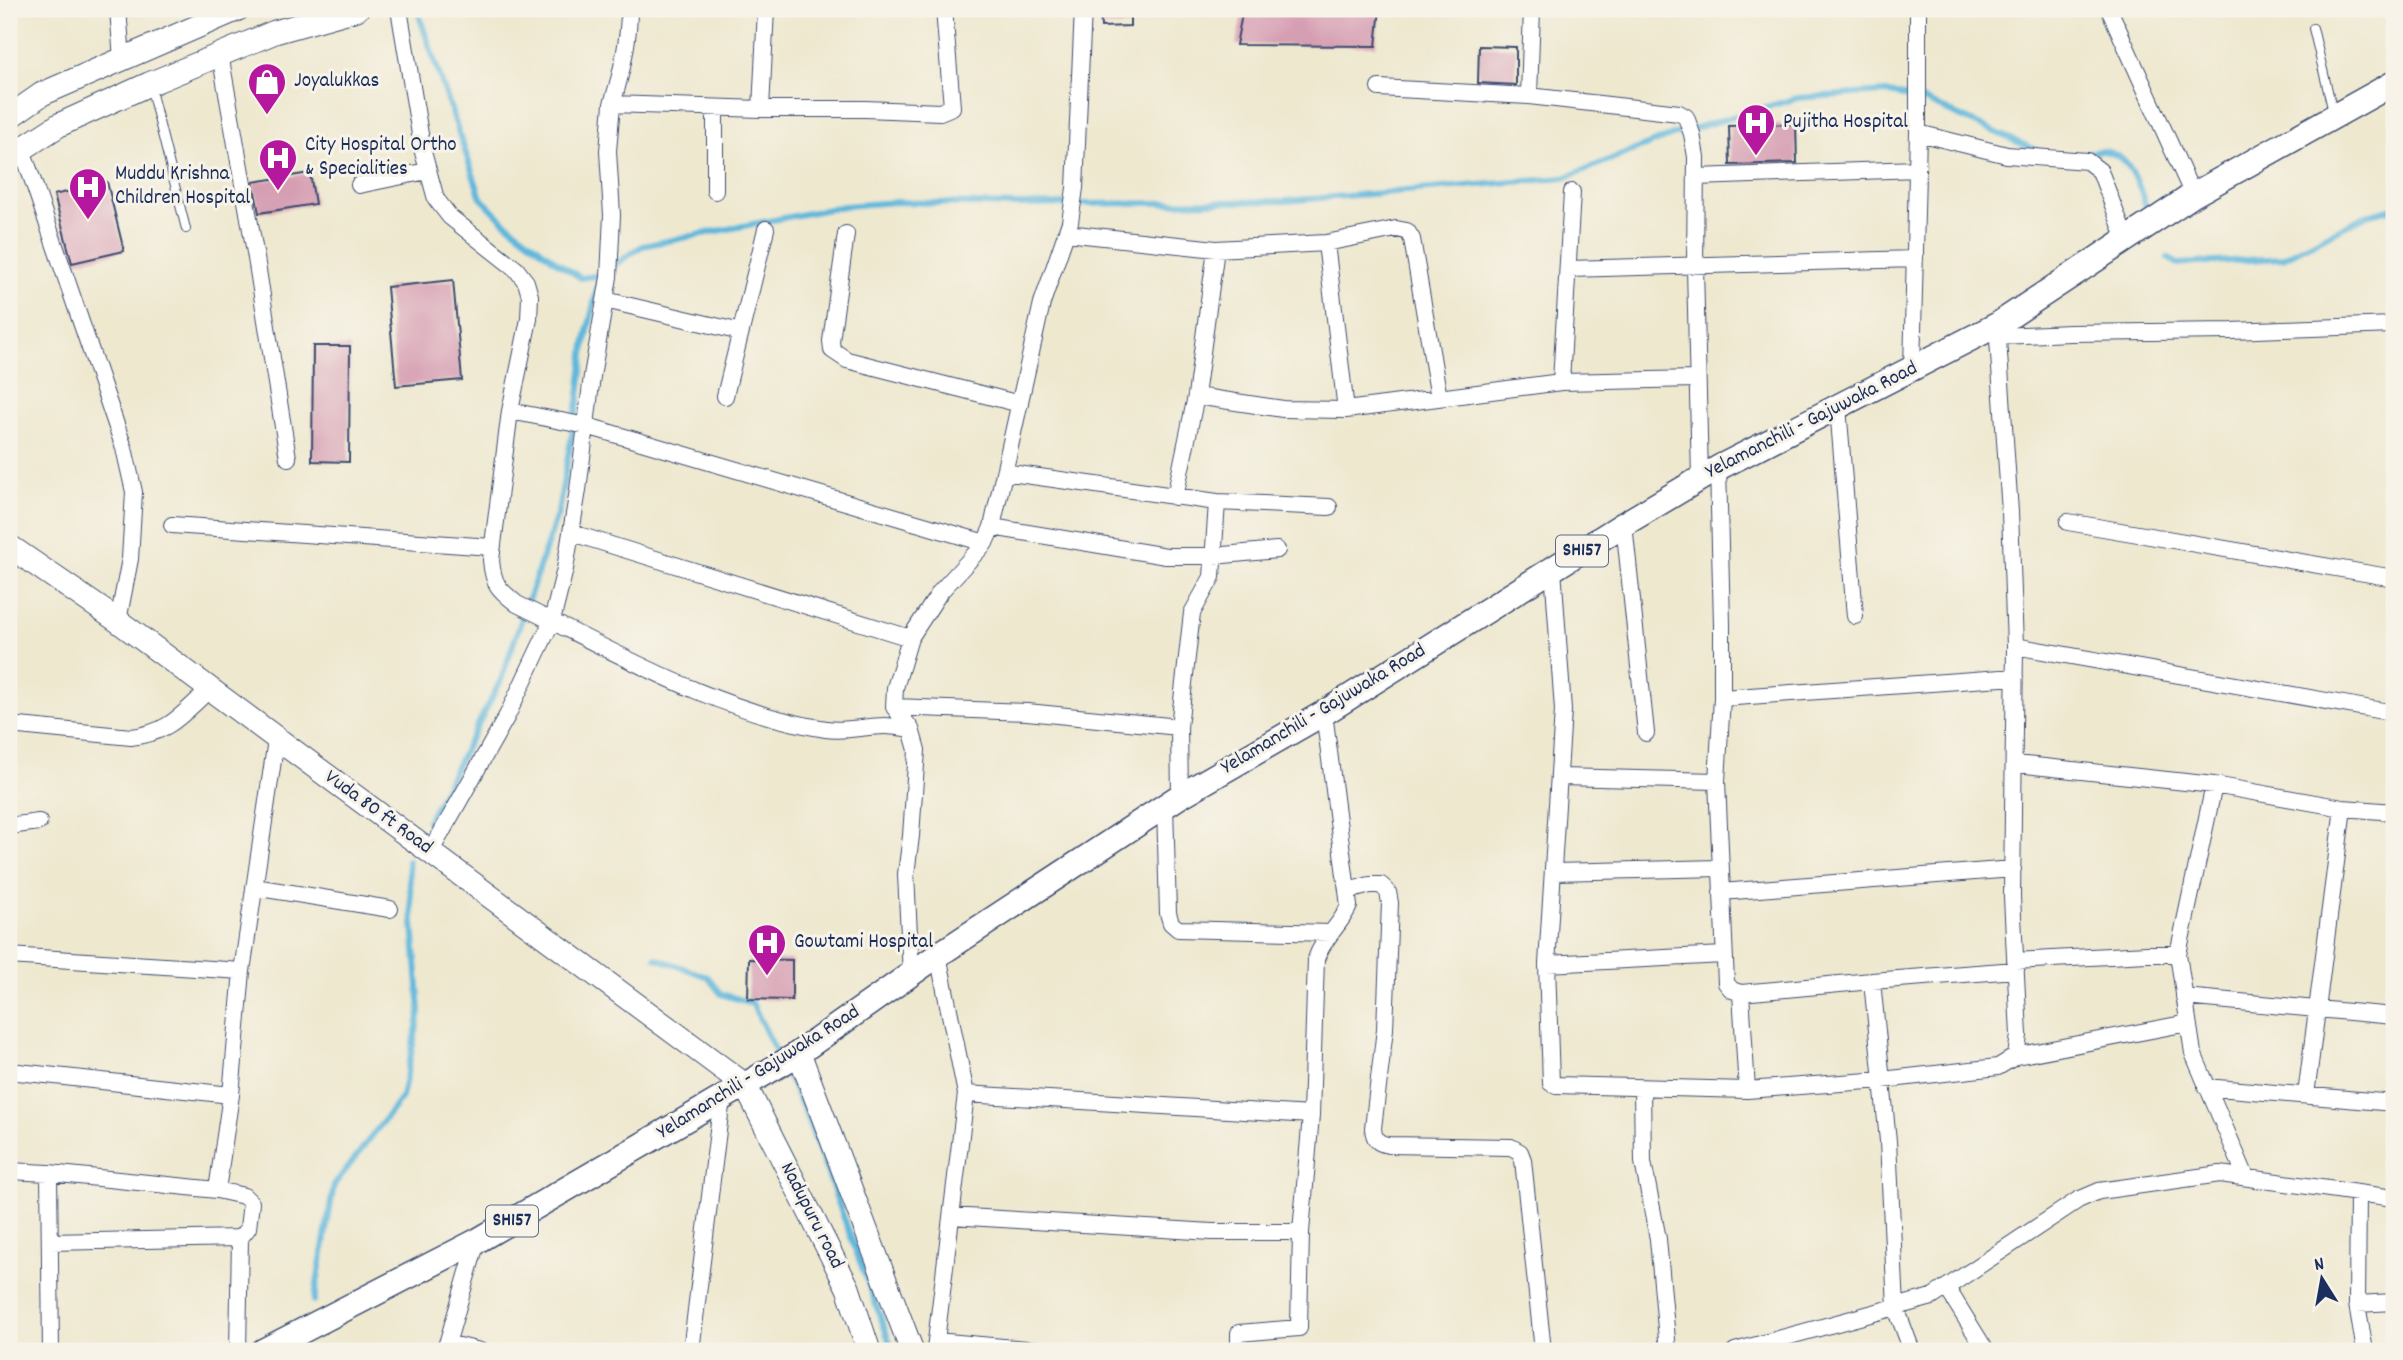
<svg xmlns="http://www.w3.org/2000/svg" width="2403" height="1360" font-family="Dekko,sans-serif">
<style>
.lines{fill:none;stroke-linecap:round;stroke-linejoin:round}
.stream{stroke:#5fb7dc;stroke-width:6}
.building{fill:#d69eb2}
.lane-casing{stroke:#3b4b6f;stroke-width:10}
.street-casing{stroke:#3b4b6f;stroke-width:18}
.secondary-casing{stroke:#3b4b6f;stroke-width:25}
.primary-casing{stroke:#3b4b6f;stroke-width:27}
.lane{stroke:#fff;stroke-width:8}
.street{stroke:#fff;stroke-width:16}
.secondary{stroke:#fff;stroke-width:23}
.primary{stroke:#fff;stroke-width:24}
.labels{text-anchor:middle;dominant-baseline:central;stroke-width:6;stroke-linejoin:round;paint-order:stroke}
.shield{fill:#f7f3e8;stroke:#5d6a87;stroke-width:2}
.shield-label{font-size:19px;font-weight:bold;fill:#1b2f5e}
.poi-label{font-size:21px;fill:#1b2f5e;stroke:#f7f3e8;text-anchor:start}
.street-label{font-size:21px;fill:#1b2f5e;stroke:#f7f3e8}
</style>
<rect width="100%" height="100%" fill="#f7f3e8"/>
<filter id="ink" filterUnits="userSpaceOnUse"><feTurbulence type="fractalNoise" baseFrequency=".0143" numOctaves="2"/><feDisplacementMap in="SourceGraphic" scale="14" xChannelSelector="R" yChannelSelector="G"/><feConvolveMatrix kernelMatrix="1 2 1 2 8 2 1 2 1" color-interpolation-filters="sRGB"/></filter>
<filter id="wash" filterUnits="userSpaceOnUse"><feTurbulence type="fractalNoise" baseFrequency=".00686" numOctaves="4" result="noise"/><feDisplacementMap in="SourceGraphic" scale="28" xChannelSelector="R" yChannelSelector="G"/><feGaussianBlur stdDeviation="1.57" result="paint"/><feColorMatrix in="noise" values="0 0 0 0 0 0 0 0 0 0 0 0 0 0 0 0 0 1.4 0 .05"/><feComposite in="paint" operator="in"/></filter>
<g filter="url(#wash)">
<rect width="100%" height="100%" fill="#eee8cf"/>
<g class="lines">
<path class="stream" d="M 420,18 L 481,198 L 505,222 L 557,262 L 581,278 L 600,275 L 642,246 L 844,206 L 895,202 L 1018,205 L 1285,201 L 1564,178 L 1675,134 L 1797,98 L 1884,92 L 1923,100 L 2040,152
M 2081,155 C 2087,154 2096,150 2103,151 C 2133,154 2141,192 2149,216
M 2168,258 L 2178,264 L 2283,258 L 2367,215 L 2394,208
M 428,821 L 501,680 L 558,512 L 579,396 L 585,345 L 600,275
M 656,958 L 708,977 L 721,994 L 752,1003 L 780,1060
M 785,1070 L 804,1110 L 893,1351
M 314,1301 L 334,1185 L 402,1097 L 420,1012 L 408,861"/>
</g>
<g id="blocks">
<path class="building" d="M 1100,9 L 1130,9 L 1130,26 L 1101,27 Z
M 1243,9 L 1380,9 L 1376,46 L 1236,45 Z
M 1479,46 L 1516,47 L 1516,85 L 1478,83 Z
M 1796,124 L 1797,163 L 1730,165 L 1729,126 Z
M 310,173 L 315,204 L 259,213 L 253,182 Z
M 107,182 L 124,251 L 72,263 L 54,195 Z
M 453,280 L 462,380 L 396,386 L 387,287 Z
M 313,346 L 350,346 L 349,462 L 312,461 Z
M 749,959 L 792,960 L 792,1000 L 748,999 Z"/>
</g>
</g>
<g filter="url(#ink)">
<use href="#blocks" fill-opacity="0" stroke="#3b4b6f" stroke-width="2"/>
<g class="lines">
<defs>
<path id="lane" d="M 2313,28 L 2333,112
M 150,86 L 186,229"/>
<path id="street" d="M 118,9 L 122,59
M 399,9 L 423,152 L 436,199 L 450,217 L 516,269 L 526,282 L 530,296 L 529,319 L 510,411 L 491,560 C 493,584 498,589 517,604 C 616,652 716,712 826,729 C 845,732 866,726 885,726 C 894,726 903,728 911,729
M 2109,9 L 2193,195
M 220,54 L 256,258 L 288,458
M 1379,88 L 1529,96 L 1679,113 L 1686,117 L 1692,134 L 1696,157 L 1695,267 L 1700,478
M 1529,96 L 1532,9
M 612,104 C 622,72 629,42 629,9
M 715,108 L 715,191
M 761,109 L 766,9
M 1918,133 L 2007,155 L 2087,161 L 2100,171 L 2126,240
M 22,149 L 109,404 L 124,448 L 134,492 L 130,559 L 118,621
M 1696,177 L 1917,169
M 359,185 L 427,171
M 1066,233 L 1216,249 L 1326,243 L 1396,229 L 1407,231 L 1412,239 L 1439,398
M 846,234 L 831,341 L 832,350 L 847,360 L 1020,404
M 1326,243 L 1346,410
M 1569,269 L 1915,259
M 605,300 L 741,332
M 1998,336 L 2070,333 L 2231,331 L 2394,325
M 1912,369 L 1918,133 L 1918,9
M 1561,382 L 1572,192
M 725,396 L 766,229
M 1196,396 L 1283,409 L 1346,410 L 1561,382 L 1696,379
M 1838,407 L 1855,616
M 510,411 L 587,426 L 985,543
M 1718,468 L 1722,624 L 1722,698 L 1717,781 L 1726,983 L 1732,990 L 1741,993 L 1872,981
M 1004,472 L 1217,502 L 1329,507
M 1175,497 L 1196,396 L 1216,249
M 2068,522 L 2394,578
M 1624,524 L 1646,733
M 172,525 L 492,547
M 992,527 L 1166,556 L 1213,556 L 1277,550
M 572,533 L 910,638
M 1553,569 L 1563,710 L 1547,964 L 1551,1083 L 1556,1085 L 1747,1090 L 1882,1080 L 1998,1067 L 2016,1056 L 2019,1035 L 2012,897 L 2015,646 L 2010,512 L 1997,325
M 2015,646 L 2394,713
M 1722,698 L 2015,677
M 894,707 L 1027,712 L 1179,727
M 9,725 L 131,737 C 169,733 182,714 209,690
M 2016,764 L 2214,785 L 2343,808 L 2394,812
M 1560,777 L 1717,781
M 1180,796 L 1179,727 L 1192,613 L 1212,577 L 1217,502
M 1165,806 L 1168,913 L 1171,923 L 1178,929 L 1331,933
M 9,826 L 39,822
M 431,851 L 507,716 L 552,621 L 565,569 L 578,490 L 592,376 L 609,277 L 612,215 L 608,151 L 612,104 L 761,109 L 865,109 L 940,112 L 952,107 L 944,9
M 1554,872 L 1720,868
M 254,887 L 390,909
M 1348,891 L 1370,885 L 1381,885 L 1388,892 L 1390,903 L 1385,1029 L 1373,1128 C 1374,1139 1377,1143 1388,1145 L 1511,1147 L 1520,1152 L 1523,1160 L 1543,1351
M 1721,892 L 2013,869
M 2178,954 L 2214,785
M 9,956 L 242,971 L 231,1095 L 9,1071
M 2015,961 L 2147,954 L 2178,954 L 2193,1053 L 2246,1177
M 1547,964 L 1724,955
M 242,971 L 276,740
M 911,975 L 906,874 L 911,836 L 917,750 L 911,729 L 894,707 L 895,688 L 910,638 L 940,592 L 985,543 L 992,527 L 1042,303 L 1070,222 L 1075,188 L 1083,9
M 1741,993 L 1747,1090
M 2184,997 L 2394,1016
M 2016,1056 L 2188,1023
M 2206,1087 L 2394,1103
M 1642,1088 L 1643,1162 L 1658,1239 L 1668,1351
M 966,1094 L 1311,1115
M 2306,1095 L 2343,808
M 9,1171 L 49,1173
M 2358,1193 L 2357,1304 L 2365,1351
M 951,1216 L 1212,1232 L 1301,1232
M 50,1242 L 240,1238 L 248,1228 L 251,1203 L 244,1196 L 217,1190
M 1947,1288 L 1986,1351
M 2357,1304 L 2394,1302
M 936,1341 L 966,1094 L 938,955
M 447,1343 L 480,1351
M 935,1349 L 936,1341 L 1049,1351
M 51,1351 L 49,1173 L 217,1190 L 231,1095
M 238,1351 L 240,1238
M 445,1351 L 477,1241
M 691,1351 L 722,1098
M 1239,1351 L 1239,1333 L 1299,1328 L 1301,1232 L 1311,1115 L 1316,959 C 1323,938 1340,926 1349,906 L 1324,713
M 1735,1351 L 1932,1297 L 2078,1200 L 2099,1191 L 2220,1174 L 2394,1198
M 1912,1351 L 1896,1308 L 1888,1141 L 1872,981 L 2016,970"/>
<path id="secondary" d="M 9,117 L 42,94 L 238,9
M 9,160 L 22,149 L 59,125 L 149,84 L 275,32 L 357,9
M 9,546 L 118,621 L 745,1085 L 848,1288 L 869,1351
M 799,1053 L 912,1351"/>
<path id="primary" d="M 263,1351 L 477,1241 L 793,1057 L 938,955 L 1180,796 L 1324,713 L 1624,524 L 1718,468 L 1997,325 L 2193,195 L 2394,83"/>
</defs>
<use href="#lane" class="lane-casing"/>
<use href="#street" class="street-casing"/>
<use href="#secondary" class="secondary-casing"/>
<use href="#primary" class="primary-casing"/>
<use href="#lane" class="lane"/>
<use href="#street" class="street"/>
<use href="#secondary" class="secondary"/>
<use href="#primary" class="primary"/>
</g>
</g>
<defs>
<symbol id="shop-pin" viewBox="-11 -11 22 30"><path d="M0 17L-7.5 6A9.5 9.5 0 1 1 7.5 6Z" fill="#b5179e" stroke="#f7f3e8"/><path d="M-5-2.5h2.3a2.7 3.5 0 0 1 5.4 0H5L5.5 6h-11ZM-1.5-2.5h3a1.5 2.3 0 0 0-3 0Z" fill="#fff"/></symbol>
<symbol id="hospital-pin" viewBox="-11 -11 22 30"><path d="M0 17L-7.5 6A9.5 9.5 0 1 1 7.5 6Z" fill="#b5179e" stroke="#f7f3e8"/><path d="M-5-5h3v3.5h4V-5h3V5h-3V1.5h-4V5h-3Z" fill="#fff"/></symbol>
</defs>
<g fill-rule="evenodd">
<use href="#shop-pin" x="245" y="60" width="44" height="60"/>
<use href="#hospital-pin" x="1734" y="101" width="44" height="60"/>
<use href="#hospital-pin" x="256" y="136" width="44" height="60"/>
<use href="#hospital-pin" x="66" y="165" width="44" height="60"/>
<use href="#hospital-pin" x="745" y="921" width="44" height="60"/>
</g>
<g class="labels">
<g class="shield">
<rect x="1556" y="535.5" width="52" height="31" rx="5"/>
<rect x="486" y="1205.5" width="52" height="31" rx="5"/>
</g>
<g class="shield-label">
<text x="1582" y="551">SH157</text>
<text x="512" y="1221">SH157</text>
</g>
<g class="poi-label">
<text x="294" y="82">Joyalukkas</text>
<text x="1783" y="123">Pujitha Hospital</text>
<text x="305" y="146">City Hospital Ortho<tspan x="305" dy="24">&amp; Specialities</tspan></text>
<text x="115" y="175">Muddu Krishna<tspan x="115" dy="24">Children Hospital</tspan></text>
<text x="794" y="943">Gowtami Hospital</text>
</g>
<g class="street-label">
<text transform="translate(1812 421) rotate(-27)">Yelamanchili - Gajuwaka Road</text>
<text transform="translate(1324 710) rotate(-31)">Yelamanchili - Gajuwaka Road</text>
<text transform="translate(378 813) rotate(36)">Vuda 80 ft Road</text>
<text transform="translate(759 1073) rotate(-32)">Yelamanchili - Gajuwaka Road</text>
<text transform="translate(811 1216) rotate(63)">Nadupuru road</text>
</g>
</g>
<rect width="2403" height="1360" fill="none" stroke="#f7f3e8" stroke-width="35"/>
<g transform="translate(2322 1279) rotate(349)" stroke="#f7f3e8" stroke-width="5" paint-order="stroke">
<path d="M0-5L12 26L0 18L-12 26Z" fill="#1b2f5e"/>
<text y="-10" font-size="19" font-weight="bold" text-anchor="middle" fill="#1b2f5e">N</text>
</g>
</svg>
